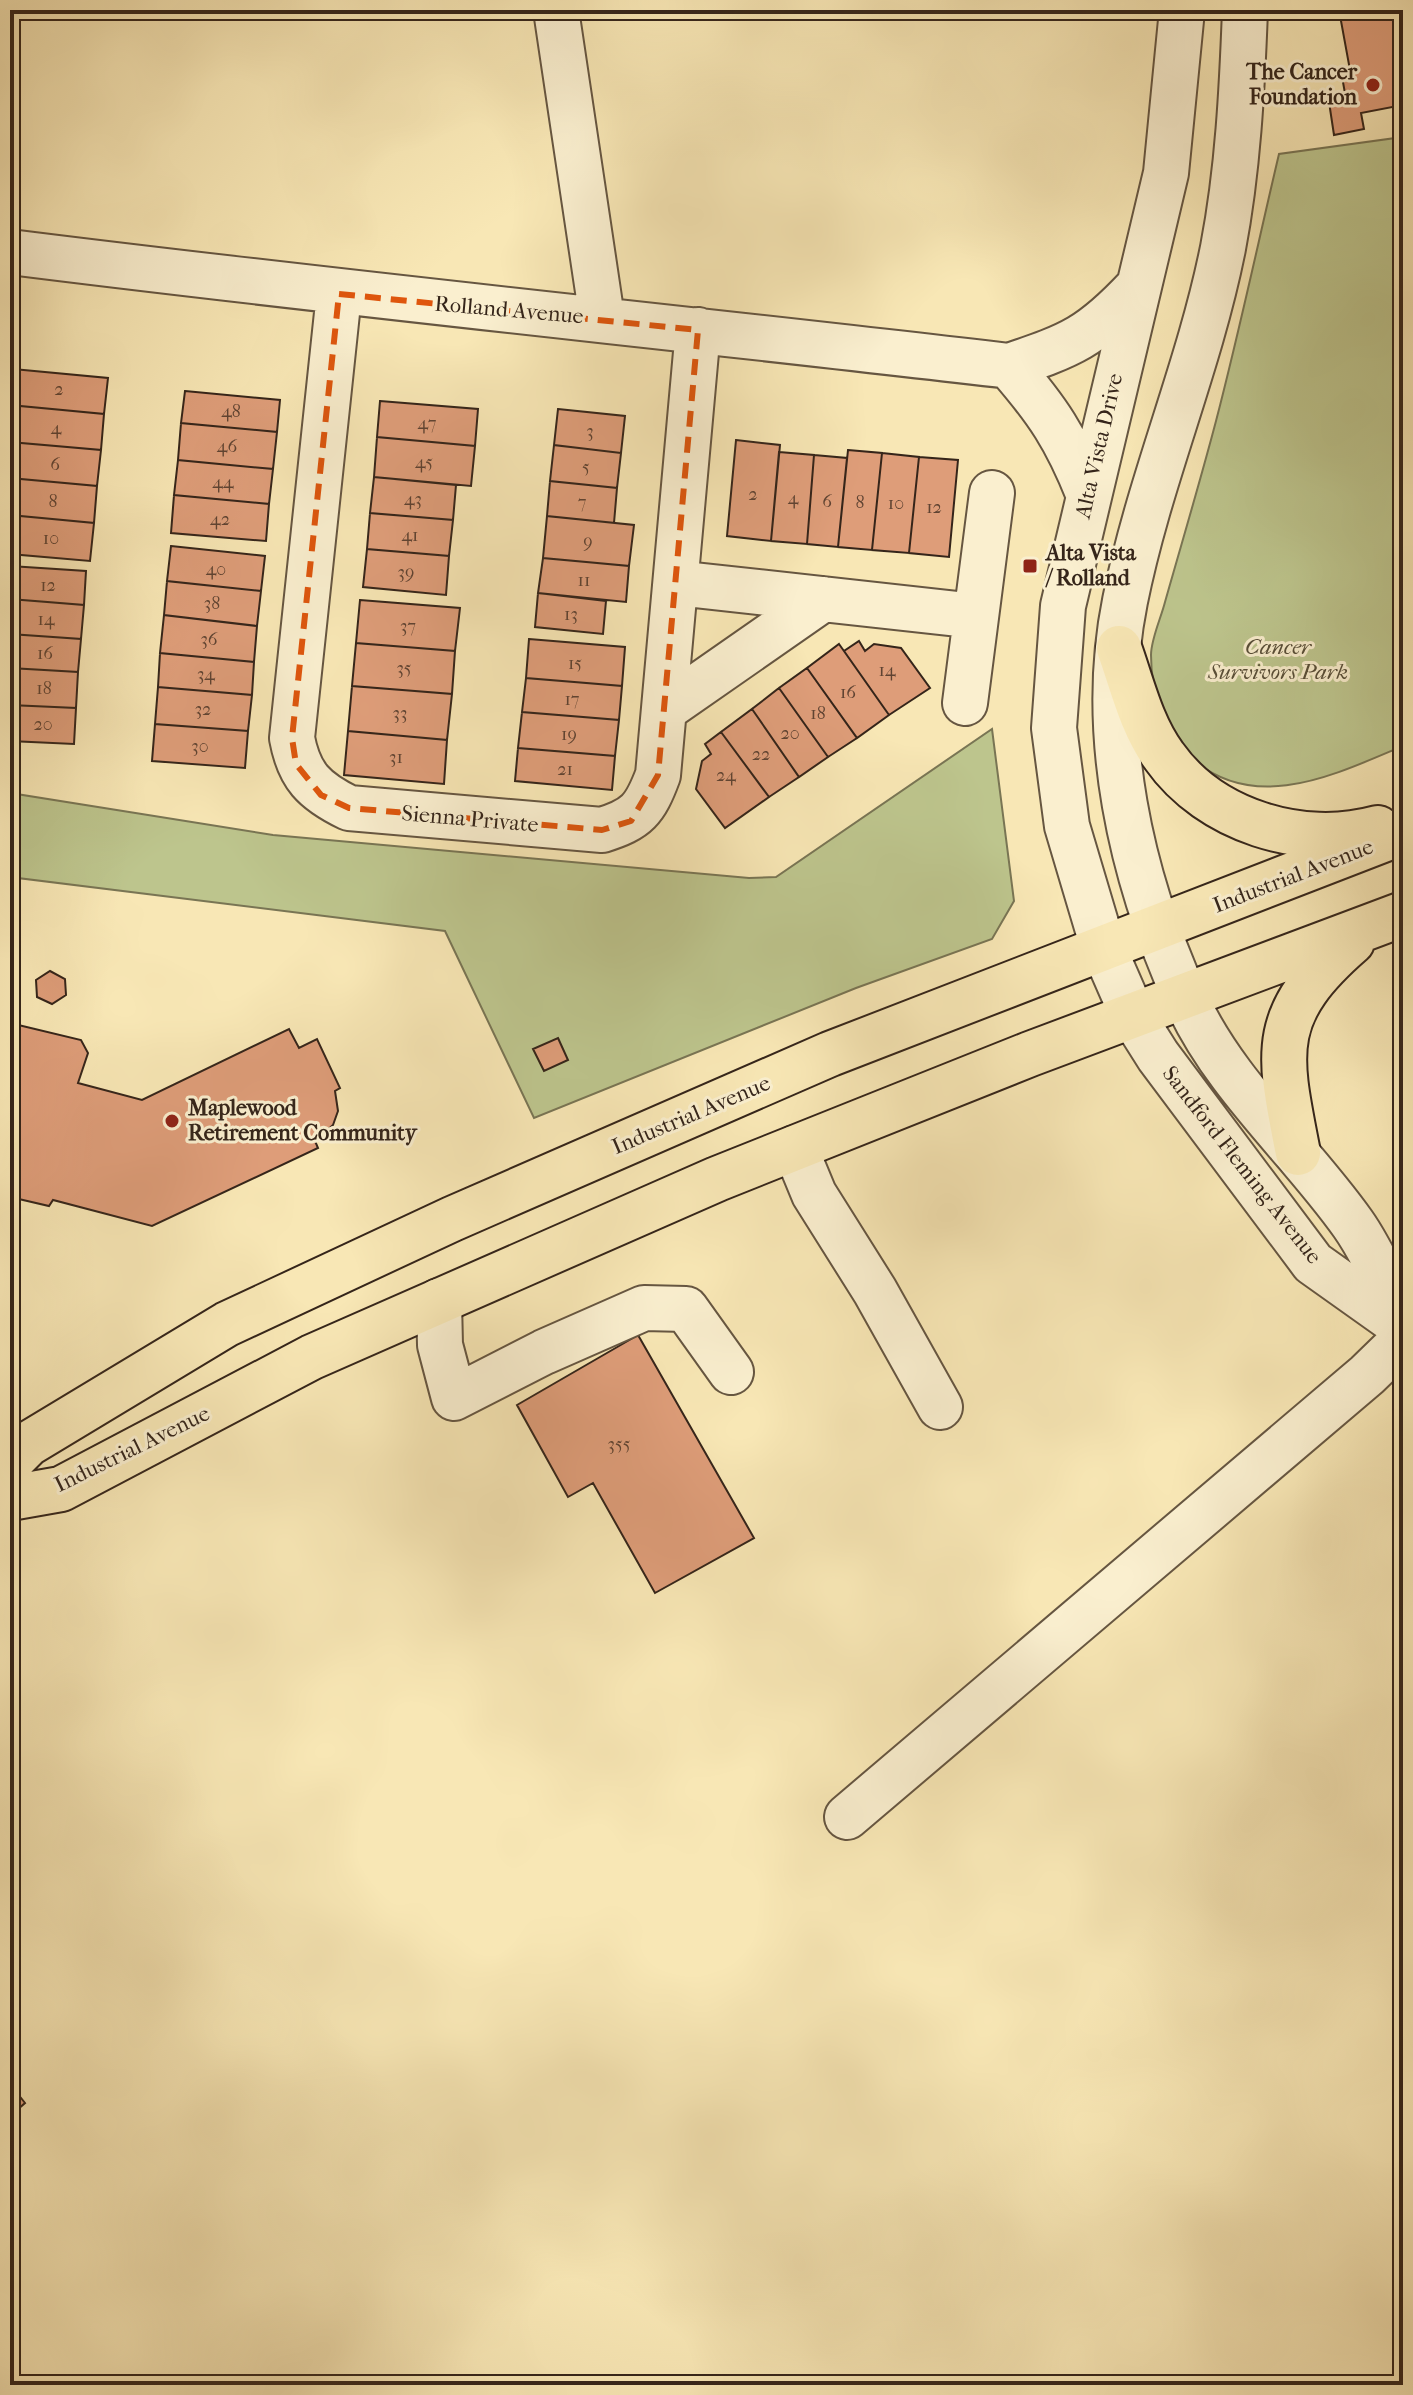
<svg xmlns="http://www.w3.org/2000/svg" width="1413" height="2395" font-family="'IM FELL French Canon',serif">
<style>
.green{fill:#bdc58d;stroke:#797554;stroke-width:2}
.building{fill:#de9d79;stroke:#35251a;stroke-width:2}
.lines{fill:none;stroke-linecap:round;stroke-linejoin:round}
.minor-casing{stroke:#665641;stroke-width:48}
.major-casing{stroke:#35251a;stroke-width:48}
.minor{stroke:#faefcf;stroke-width:44}
.major{stroke:#f8e7b5;stroke-width:44}
.marked{fill:none;stroke:#df560d;stroke-width:6;stroke-dasharray:16 10;stroke-linejoin:round}
.poi-dot{fill:#8f2418;stroke:#faefcf;stroke-width:3}
.labels{text-anchor:middle;dominant-baseline:central;stroke-width:6;stroke-linejoin:round;paint-order:stroke}
.number-label{font-size:18px;fill:#5f4332}
.poi-label{font-size:22px;font-weight:bold;fill:#35251a;stroke:#faefcf;text-anchor:start}
.street-label{font-size:22px;fill:#35251a;stroke:#faefcf}
.park-label{font-size:22px;font-style:italic;fill:#574d37;stroke:#faefcf}
</style>
<rect width="100%" height="100%" fill="#f8e7b5"/>
<filter id="stains"><feTurbulence type="fractalNoise" baseFrequency=".0025" numOctaves="4"/><feColorMatrix values="0 0 0 0 .2 0 0 0 0 .09 0 0 0 0 .02 0 0 0 .5 -.17"/></filter>
<radialGradient id="worn" r=".72"><stop offset=".6" stop-color="#630" stop-opacity="0"/><stop offset="1" stop-color="#630" stop-opacity=".3"/></radialGradient>
<path class="green" d="M 1403,137 L 1403,746 C 1334,775 1252,816 1188,755 C 1163,730 1151,690 1151,655 C 1151,639 1161,618 1165,602 C 1182,542 1200,482 1216,421 C 1239,333 1258,243 1279,154 Z
M 992,729 L 1014,901 L 992,939 L 856,988 L 534,1118 L 445,931 L 10,877 L 10,793 L 273,835 L 749,878 L 776,877 Z"/>
<path class="building" d="M 1339,10 L 1403,10 L 1403,105 L 1361,113 L 1364,129 L 1334,135 L 1329,102 L 1346,99 L 1341,71 L 1350,70 Z
M 13,369 L 108,378 L 104,414 L 10,405 Z
M 185,391 L 280,400 L 277,432 L 181,423 Z
M 380,401 L 478,409 L 475,446 L 377,437 Z
M 10,405 L 104,414 L 101,450 L 10,442 Z
M 558,409 L 625,416 L 621,453 L 554,445 Z
M 181,423 L 277,432 L 273,469 L 178,460 Z
M 377,437 L 475,446 L 471,486 L 374,477 Z
M 736,440 L 780,445 L 771,541 L 727,536 Z
M 10,442 L 101,450 L 97,486 L 10,478 Z
M 554,445 L 621,453 L 617,488 L 550,481 Z
M 848,450 L 882,453 L 872,550 L 838,547 Z
M 779,452 L 814,455 L 807,544 L 771,541 Z
M 882,453 L 919,457 L 909,553 L 872,550 Z
M 814,455 L 847,458 L 838,547 L 807,544 Z
M 919,457 L 958,460 L 949,557 L 909,553 Z
M 178,460 L 273,469 L 269,504 L 174,495 Z
M 374,477 L 456,485 L 453,520 L 370,513 Z
M 10,478 L 97,486 L 94,523 L 10,515 Z
M 550,481 L 617,488 L 614,523 L 547,516 Z
M 174,495 L 269,504 L 266,541 L 171,533 Z
M 370,513 L 453,520 L 449,556 L 367,549 Z
M 10,515 L 94,523 L 90,561 L 10,554 Z
M 547,516 L 634,525 L 629,566 L 543,558 Z
M 171,546 L 265,556 L 261,591 L 167,581 Z
M 367,549 L 449,556 L 446,595 L 363,587 Z
M 543,558 L 629,566 L 626,602 L 538,593 Z
M 10,566 L 86,571 L 84,605 L 10,599 Z
M 167,581 L 261,591 L 257,626 L 164,615 Z
M 538,593 L 606,601 L 603,634 L 535,627 Z
M 10,599 L 84,605 L 81,639 L 10,634 Z
M 360,600 L 460,608 L 455,651 L 356,643 Z
M 164,615 L 257,626 L 254,662 L 160,653 Z
M 10,634 L 81,639 L 78,672 L 10,668 Z
M 529,639 L 625,647 L 622,686 L 526,678 Z
M 859,641 L 865,651 L 874,644 L 901,648 L 930,688 L 889,715 L 844,651 Z
M 356,643 L 455,651 L 452,694 L 352,686 Z
M 839,644 L 889,715 L 857,738 L 807,668 Z
M 160,653 L 254,662 L 252,695 L 158,687 Z
M 10,668 L 78,672 L 76,708 L 10,705 Z
M 807,668 L 857,738 L 828,757 L 779,688 Z
M 526,678 L 622,686 L 619,720 L 522,712 Z
M 352,686 L 452,694 L 447,740 L 348,731 Z
M 158,687 L 252,695 L 248,731 L 155,724 Z
M 779,688 L 828,757 L 799,777 L 752,709 Z
M 10,705 L 76,708 L 74,744 L 10,741 Z
M 752,709 L 799,777 L 769,797 L 721,732 Z
M 522,712 L 619,720 L 615,756 L 518,748 Z
M 155,724 L 248,731 L 245,768 L 152,761 Z
M 348,731 L 447,740 L 444,784 L 344,775 Z
M 721,732 L 769,797 L 725,828 L 696,789 L 702,761 L 711,754 L 705,744 Z
M 518,748 L 615,756 L 612,790 L 515,781 Z
M 50,971 L 65,979 L 66,995 L 52,1004 L 37,997 L 36,980 Z
M 10,1023 L 81,1040 L 88,1053 L 78,1083 L 142,1100 L 289,1029 L 299,1048 L 317,1039 L 340,1088 L 335,1091 L 338,1111 L 333,1125 L 315,1141 L 318,1148 L 152,1226 L 53,1200 L 49,1206 L 10,1197 Z
M 558,1038 L 568,1060 L 544,1071 L 533,1049 Z
M 638,1335 L 754,1538 L 655,1593 L 593,1483 L 568,1497 L 517,1405 Z
M 10,2084 L 25,2103 L 10,2116 Z"/>
<g class="lines">
<defs>
<path id="minor" d="M 556,10 L 602,318
M 1182,10 L 1166,173 L 1063,606 L 1054,728 L 1067,826 L 1103,947 L 1134,1018 L 1158,1056 L 1313,1263 L 1403,1327
M 1245,10 C 1242,90 1238,170 1223,248 C 1199,368 1149,481 1125,601 C 1098,734 1131,877 1186,999 C 1224,1084 1300,1149 1353,1224 C 1373,1252 1387,1287 1403,1317
M 10,252 C 343,294 676,327 1009,366 C 1072,345 1091,337 1137,288
M 339,294 L 292,738 C 299,776 314,791 349,808 L 602,830 C 637,819 645,810 658,775 L 698,330
M 1009,366 C 1048,411 1066,438 1088,493
M 676,583 L 976,616
M 965,703 L 992,493
M 665,709 L 823,599
M 795,1148 L 814,1194 L 875,1291 L 940,1407
M 439,1301 L 440,1345 L 454,1398 L 544,1352 L 644,1308 L 686,1309 L 731,1372
M 847,1817 L 1367,1375 L 1403,1340"/>
<path id="major" d="M 1119,648 C 1132,684 1141,725 1164,756 C 1210,821 1301,849 1378,828
M 1298,1153 C 1278,1052 1268,1015 1352,942
M 10,1462 L 28,1444 L 227,1324 L 452,1219 L 830,1054 L 1403,832
M 10,1498 L 61,1489 L 312,1357 L 717,1179 L 1030,1054 L 1403,914"/>
</defs>
<use href="#minor" class="minor-casing"/>
<use href="#major" class="major-casing"/>
<use href="#minor" class="minor"/>
<use href="#major" class="major"/>
</g>
<path class="marked" d="M 339,294 L 698,330 L 658,775 L 631,821 L 602,830 L 349,808 L 321,795 L 296,764 L 292,738 Z"/>
<g class="poi-dot">
<circle cx="1373" cy="85" r="8"/>
<rect x="1022" y="558" width="16" height="16" rx="4"/>
<circle cx="172" cy="1121" r="8"/>
</g>
<g class="labels">
<g class="number-label">
<text x="59" y="389">2</text>
<text x="231" y="411">48</text>
<text x="427" y="423">47</text>
<text x="56" y="428">4</text>
<text x="590" y="431">3</text>
<text x="227" y="446">46</text>
<text x="424" y="462">45</text>
<text x="55" y="464">6</text>
<text x="586" y="467">5</text>
<text x="223" y="482">44</text>
<text x="753" y="494">2</text>
<text x="793" y="498">4</text>
<text x="413" y="499">43</text>
<text x="53" y="501">8</text>
<text x="827" y="501">6</text>
<text x="582" y="502">7</text>
<text x="860" y="502">8</text>
<text x="896" y="503">10</text>
<text x="934" y="507">12</text>
<text x="220" y="519">42</text>
<text x="410" y="535">41</text>
<text x="51" y="538">10</text>
<text x="588" y="541">9</text>
<text x="216" y="569">40</text>
<text x="406" y="572">39</text>
<text x="584" y="580">11</text>
<text x="48" y="585">12</text>
<text x="212" y="603">38</text>
<text x="571" y="614">13</text>
<text x="46" y="619">14</text>
<text x="408" y="626">37</text>
<text x="209" y="639">36</text>
<text x="45" y="653">16</text>
<text x="575" y="663">15</text>
<text x="404" y="668">35</text>
<text x="887" y="670">14</text>
<text x="206" y="674">34</text>
<text x="44" y="688">18</text>
<text x="848" y="692">16</text>
<text x="572" y="699">17</text>
<text x="203" y="709">32</text>
<text x="400" y="713">33</text>
<text x="818" y="713">18</text>
<text x="43" y="724">20</text>
<text x="790" y="733">20</text>
<text x="569" y="734">19</text>
<text x="200" y="746">30</text>
<text x="761" y="754">22</text>
<text x="396" y="757">31</text>
<text x="565" y="769">21</text>
<text x="726" y="775">24</text>
<text x="619" y="1444">355</text>
</g>
<g class="poi-label">
<text x="1357" y="72" text-anchor="end">The Cancer<tspan x="1357" dy="25">Foundation</tspan></text>
<text x="1046" y="553">Alta Vista<tspan x="1046" dy="25">/ Rolland</tspan></text>
<text x="188" y="1108">Maplewood<tspan x="188" dy="25">Retirement Community</tspan></text>
</g>
<g class="street-label">
<text transform="translate(509 310) rotate(5)">Rolland Avenue</text>
<text transform="translate(1099 446) rotate(-77)">Alta Vista Drive</text>
<text transform="translate(470 819) rotate(5)">Sienna Private</text>
<text transform="translate(1293 876) rotate(-21)">Industrial Avenue</text>
<text transform="translate(691 1115) rotate(-23)">Industrial Avenue</text>
<text transform="translate(1242 1165) rotate(52)">Sandford Fleming Avenue</text>
<text transform="translate(132 1449) rotate(-26)">Industrial Avenue</text>
</g>
<g class="park-label">
<text x="1278" y="647">Cancer<tspan x="1278" dy="25">Survivors Park</tspan></text>
</g>
</g>
<rect width="1413" height="2395" fill="none" stroke="#f8e7b5" stroke-width="40"/>
<rect x="12" y="12" width="1389" height="2371" fill="none" stroke="#35251a" stroke-width="4"/>
<rect x="20" y="20" width="1373" height="2355" fill="none" stroke="#35251a" stroke-width="2"/>
<rect width="100%" height="100%" filter="url(#stains)"/>
<rect width="100%" height="100%" fill="url(#worn)"/>
</svg>
